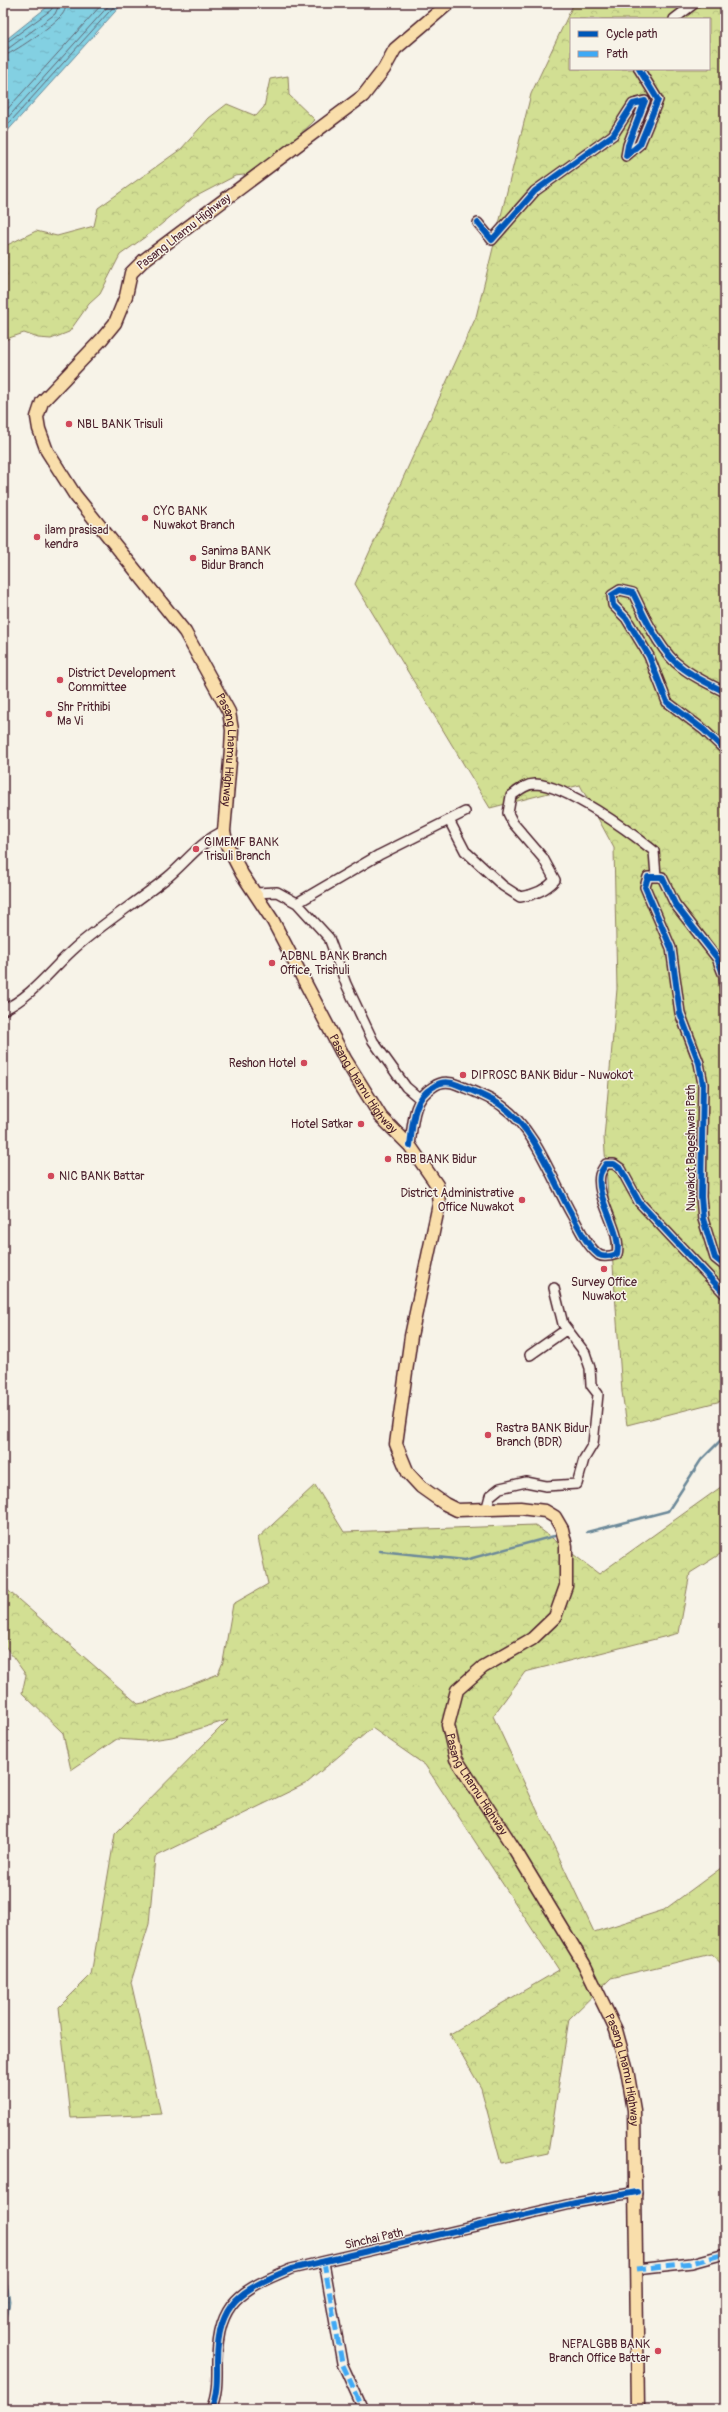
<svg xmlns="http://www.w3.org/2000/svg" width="728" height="2412" font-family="Pangolin,sans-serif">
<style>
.forest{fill:url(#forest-crowns);stroke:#8e7f5f;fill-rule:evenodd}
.water{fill:url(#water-ripples);stroke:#6c8999}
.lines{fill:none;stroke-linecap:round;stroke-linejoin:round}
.shore{stroke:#616674;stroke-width:1}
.stream{stroke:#6c8999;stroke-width:2.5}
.minor-casing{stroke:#4a1f2b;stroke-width:12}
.major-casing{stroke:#4a1f2b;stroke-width:15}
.minor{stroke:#f7f3e8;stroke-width:9}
.major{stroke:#f9deab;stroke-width:12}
.quiet{stroke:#3fa9f5;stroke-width:5;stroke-dasharray:10 5;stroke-linecap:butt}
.cycleway-casing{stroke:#f7f3e8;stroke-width:8}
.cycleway{stroke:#0057b8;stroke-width:6}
.poi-dot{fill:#d1495b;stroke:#f7f3e8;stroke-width:1.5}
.labels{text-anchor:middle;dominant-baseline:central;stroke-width:3;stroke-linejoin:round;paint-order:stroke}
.street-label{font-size:12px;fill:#4a1f2b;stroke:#f7f3e8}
.poi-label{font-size:12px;fill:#4a1f2b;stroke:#f7f3e8;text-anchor:start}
</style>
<defs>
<pattern id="forest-crowns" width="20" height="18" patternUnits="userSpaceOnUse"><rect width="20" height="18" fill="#d2df93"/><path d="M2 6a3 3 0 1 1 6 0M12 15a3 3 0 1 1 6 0" fill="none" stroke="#b6bf7f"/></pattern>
<pattern id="water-ripples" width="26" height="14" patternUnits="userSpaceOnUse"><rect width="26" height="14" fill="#83d0e2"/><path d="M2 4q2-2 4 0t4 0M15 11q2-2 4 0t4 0" fill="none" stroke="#73b2c2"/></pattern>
</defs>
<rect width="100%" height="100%" fill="#f7f3e8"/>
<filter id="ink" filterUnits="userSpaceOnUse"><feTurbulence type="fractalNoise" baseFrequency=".025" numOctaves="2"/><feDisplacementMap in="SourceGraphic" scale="8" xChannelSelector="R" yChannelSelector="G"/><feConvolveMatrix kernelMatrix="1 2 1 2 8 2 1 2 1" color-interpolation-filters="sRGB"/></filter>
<g filter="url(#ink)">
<path class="forest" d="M 574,3 L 725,3 L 725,1400 L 627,1425 L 622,1392 L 604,1138 L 617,989 L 614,848 L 580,785 L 490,808 L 355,584 L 476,317 L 531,94 ZM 571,19 L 709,19 L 709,69 L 571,69 Z
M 288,76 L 289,95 L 315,120 L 260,173 L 235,176 L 193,198 L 152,232 L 120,255 L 100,294 L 89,304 L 69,332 L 51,339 L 38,338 L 24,333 L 9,338 L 3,343 L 3,247 L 36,231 L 57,236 L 94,226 L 98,208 L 181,149 L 209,118 L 227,104 L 256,116 L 264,107 L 270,79 Z
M 725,1484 L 725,1551 L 690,1573 L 679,1633 L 525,1672 L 493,1716 L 594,1932 L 664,1910 L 725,1865 L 725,1967 L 711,1954 L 611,1978 L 569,2019 L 548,2153 L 501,2163 L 481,2088 L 450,2034 L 559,1970 L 425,1765 L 372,1728 L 307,1783 L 155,1857 L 149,1924 L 131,1982 L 161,2114 L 71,2118 L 59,2007 L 91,1975 L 115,1834 L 228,1720 L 172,1737 L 145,1741 L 117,1739 L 71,1770 L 63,1733 L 22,1693 L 26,1675 L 3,1643 L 3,1586 L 138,1704 L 148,1702 L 218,1674 L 223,1662 L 233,1604 L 268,1584 L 258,1538 L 315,1485 L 344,1532 L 535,1525 L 599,1574 Z"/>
<path class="water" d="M 52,3 L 123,3 L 3,136 L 3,42 Z
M 3,2254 L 10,2301 L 3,2348 Z"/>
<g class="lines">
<path class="shore" d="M 3,45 L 51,10 L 55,3
M 3,50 L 9,48 L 55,14 L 60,3
M 3,56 C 11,55 53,25 60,17 C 64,13 66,9 66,3
M 3,114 L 103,3
M 3,123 L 111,3
M 3,130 L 117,3
M 3,2276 L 5,2301 L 3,2317"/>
<path class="stream" d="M 587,1532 L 668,1511 L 701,1460 L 725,1436
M 380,1551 L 465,1560 L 558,1535"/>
<defs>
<path id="minor" d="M 674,19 L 695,3
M 478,223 L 492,240 L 535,191 L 613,135 L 633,104 L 645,101 L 628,145 L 626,156 L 640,144 L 658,100 L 639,69
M 725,692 C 707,683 690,675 675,662 C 658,646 643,614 633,593 L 620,590 L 612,595 L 613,605 L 626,618 L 649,656 L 667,702 L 704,730 L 725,750
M 449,820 L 465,851 L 503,886 L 520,897 C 534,895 546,890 555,880 L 543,858 L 513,823 L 508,813 L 511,796 C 518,791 525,784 535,784 C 566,785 629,831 654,851 L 656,876
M 255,893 L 277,892 L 297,903 L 379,855 L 465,812
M 297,903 L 329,938 L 346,984 L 373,1041 L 406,1087 L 419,1098
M 725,1000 L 724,976 L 717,958 L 675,904 L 662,877 L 648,877 L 645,887 L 671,948 L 680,1013 L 699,1063 L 703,1084 L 701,1197 L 703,1219 L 715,1258 L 725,1266
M 3,1010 C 33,996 52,968 76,947 C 105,922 138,901 168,877 C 186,862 201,841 224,831
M 410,1146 C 413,1124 412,1099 433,1087 C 441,1081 449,1081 458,1085 C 472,1091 489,1097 502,1106 C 536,1130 552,1180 572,1215 C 579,1228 587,1246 599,1255 C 604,1258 611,1256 617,1254 C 623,1233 595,1198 600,1175 C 601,1171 604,1167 606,1164 L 614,1164 L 621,1169 L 639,1202 L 725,1294
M 530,1355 L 567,1329
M 486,1511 L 490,1496 L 500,1488 L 526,1482 L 546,1486 L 577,1484 L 584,1459 L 593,1444 L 598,1394 L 591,1385 L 590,1368 L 585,1353 L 563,1324 L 554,1288
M 324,2262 L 342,2363 L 363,2409
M 636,2269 L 692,2263 L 725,2254
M 211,2409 C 218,2394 217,2377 217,2361 C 218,2301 241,2290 291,2269 L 575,2203 L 637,2192"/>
<g id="major">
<path id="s1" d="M 449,3 L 395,49 L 384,69 L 363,96 L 144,260 L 131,273 L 126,296 L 115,323 L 101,340 L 42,402 L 37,417 L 39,429 L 47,451 L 75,495 L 185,632 L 229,712 L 232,730 L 231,749 L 224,831 L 227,845 L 242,874 L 273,921 L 345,1059 L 381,1117 L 410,1146 L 437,1185 L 439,1204 L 411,1336 L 396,1444 L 408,1473 L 421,1487 L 445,1504 L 457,1510 L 520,1508 L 545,1511 L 555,1517 L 562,1529 L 566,1546 L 566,1586 L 555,1617 L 532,1639 L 483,1667 L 457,1690 L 448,1725 L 456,1759 L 515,1850 L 584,1964 L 616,2030 L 627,2070 L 634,2110 L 638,2409"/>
</g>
</defs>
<use href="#minor" class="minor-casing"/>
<use href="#major" class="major-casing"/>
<use href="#minor" class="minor"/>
<use href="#major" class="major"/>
<path class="quiet" d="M 324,2262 L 342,2363 L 363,2409
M 636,2269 L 692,2263 L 725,2254"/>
<defs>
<path id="cycleway" d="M 478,223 L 492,240 L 535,191 L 613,135 L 633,104 L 645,101 L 628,145 L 626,156 L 640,144 L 658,100 L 639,69
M 725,692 C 707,683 690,675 675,662 C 658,646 643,614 633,593 L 620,590 L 612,595 L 613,605 L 626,618 L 649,656 L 667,702 L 704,730 L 725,750
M 725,1000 L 724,976 L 717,958 L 675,904 L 662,877 L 648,877 L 645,887 L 671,948 L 680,1013 L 699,1063 L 703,1084 L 701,1197 L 703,1219 L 715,1258 L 725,1266
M 410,1146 C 413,1124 412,1099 433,1087 C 441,1081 449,1081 458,1085 C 472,1091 489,1097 502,1106 C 536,1130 552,1180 572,1215 C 579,1228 587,1246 599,1255 C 604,1258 611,1256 617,1254 C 623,1233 595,1198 600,1175 C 601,1171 604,1167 606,1164 L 614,1164 L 621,1169 L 639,1202 L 725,1294
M 211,2409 C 218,2394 217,2377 217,2361 C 218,2301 241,2290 291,2269 L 575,2203 L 637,2192"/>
</defs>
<use href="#cycleway" class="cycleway-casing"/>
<use href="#cycleway" class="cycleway"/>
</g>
</g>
<g class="poi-dot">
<circle cx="69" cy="424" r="4"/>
<circle cx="145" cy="518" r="4"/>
<circle cx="37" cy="537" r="4"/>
<circle cx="193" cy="558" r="4"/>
<circle cx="60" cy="680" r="4"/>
<circle cx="49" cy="714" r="4"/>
<circle cx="196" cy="849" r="4"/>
<circle cx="272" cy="963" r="4"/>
<circle cx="304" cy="1063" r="4"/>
<circle cx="463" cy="1075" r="4"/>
<circle cx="361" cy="1124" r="4"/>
<circle cx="388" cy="1159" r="4"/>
<circle cx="51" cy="1176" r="4"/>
<circle cx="522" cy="1200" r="4"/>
<circle cx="604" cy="1269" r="4"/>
<circle cx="488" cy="1435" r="4"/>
<circle cx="658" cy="2351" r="4"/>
</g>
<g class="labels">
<g class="street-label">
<text transform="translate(184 232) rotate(-38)">Pasang Lhamu Highway</text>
<text stroke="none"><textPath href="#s1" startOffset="988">Pasang Lhamu Highway</textPath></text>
<text stroke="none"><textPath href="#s1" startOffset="1360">Pasang Lhamu Highway</textPath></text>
<text transform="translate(691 1148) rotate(-90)">Nuwakot Bageshwari Path</text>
<text stroke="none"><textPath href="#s1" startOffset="2272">Pasang Lhamu Highway</textPath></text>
<text stroke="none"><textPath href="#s1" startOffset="2596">Pasang Lhamu Highway</textPath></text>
<text transform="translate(374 2239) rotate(-13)">Sinchai Path</text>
</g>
<g class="poi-label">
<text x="77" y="424">NBL BANK Trisuli</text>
<text x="153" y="511">CYC BANK<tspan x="153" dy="14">Nuwakot Branch</tspan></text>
<text x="45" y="530">ilam prasisad<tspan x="45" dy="14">kendra</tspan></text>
<text x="201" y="551">Sanima BANK<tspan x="201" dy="14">Bidur Branch</tspan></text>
<text x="68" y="673">District Development<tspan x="68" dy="14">Committee</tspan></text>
<text x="57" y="707">Shr Prithibi<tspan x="57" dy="14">Ma Vi</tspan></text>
<text x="204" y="842">GIMEMF BANK<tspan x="204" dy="14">Trisuli Branch</tspan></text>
<text x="280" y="956">ADBNL BANK Branch<tspan x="280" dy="14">Office, Trishuli</tspan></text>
<text x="296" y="1063" text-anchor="end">Reshon Hotel</text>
<text x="471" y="1075">DIPROSC BANK Bidur - Nuwokot</text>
<text x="353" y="1124" text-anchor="end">Hotel Satkar</text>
<text x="396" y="1159">RBB BANK Bidur</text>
<text x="59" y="1176">NIC BANK Battar</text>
<text x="514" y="1193" text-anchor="end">District Administrative<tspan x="514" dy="14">Office Nuwakot</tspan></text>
<text x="604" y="1282" text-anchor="middle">Survey Office<tspan x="604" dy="14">Nuwakot</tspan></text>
<text x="496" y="1428">Rastra BANK Bidur<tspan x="496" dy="14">Branch (BDR)</tspan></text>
<text x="650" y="2344" text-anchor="end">NEPALGBB BANK<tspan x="650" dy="14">Branch Office Battar</tspan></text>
</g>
</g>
<rect width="728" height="2412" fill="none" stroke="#f7f3e8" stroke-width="16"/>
<rect x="8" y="8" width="712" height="2396" fill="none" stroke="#4a1f2b" stroke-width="1.5" filter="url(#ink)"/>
<rect x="570" y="18" width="140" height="52" fill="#f7f3e8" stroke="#b29e9c"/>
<rect x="578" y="31" width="20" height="6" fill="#0057b8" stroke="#b29e9c"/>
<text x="606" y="38" font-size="12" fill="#4a1f2b">Cycle path</text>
<rect x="578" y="51" width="20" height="6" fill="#3fa9f5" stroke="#b29e9c"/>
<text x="606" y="58" font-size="12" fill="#4a1f2b">Path</text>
</svg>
